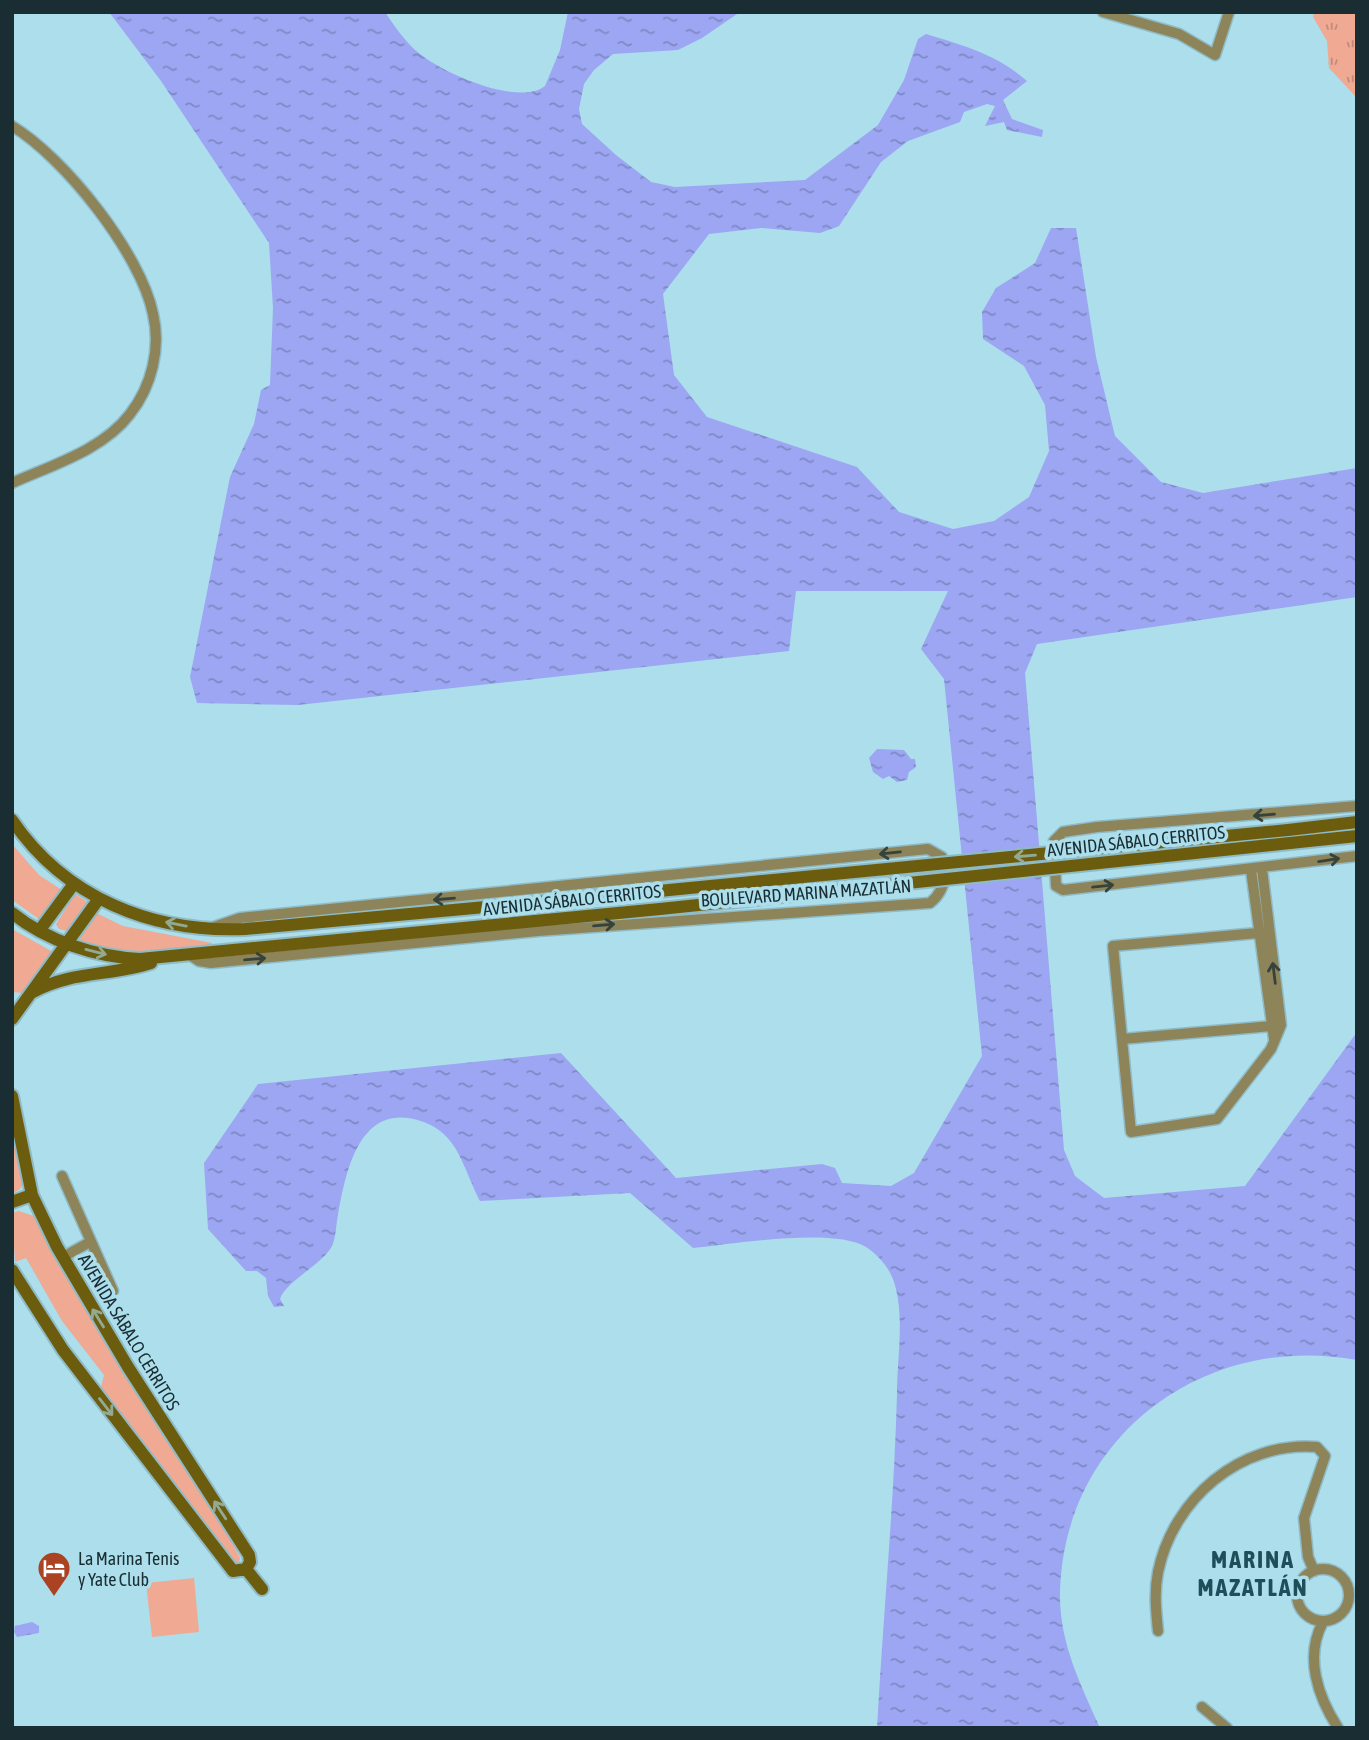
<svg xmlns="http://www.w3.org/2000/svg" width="1369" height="1740" font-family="'Asap Condensed',sans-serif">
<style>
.grass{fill:url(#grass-tufts)}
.garden{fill:#f0a993}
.water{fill:url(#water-ripples)}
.pier{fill:#acdeec}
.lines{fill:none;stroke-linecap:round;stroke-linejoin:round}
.street-casing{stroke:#8fbbc7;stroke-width:13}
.secondary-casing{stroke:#8fbbc7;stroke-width:16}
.street{stroke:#8e8459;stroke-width:10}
.secondary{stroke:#6c5d0e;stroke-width:12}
.secondary-bridge-casing{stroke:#8fbbc7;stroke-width:16;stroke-linecap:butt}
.secondary-bridge{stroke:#6c5d0e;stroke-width:12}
.oneway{stroke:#36433c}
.oneway2{stroke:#92aa93}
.labels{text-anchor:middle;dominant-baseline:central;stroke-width:7;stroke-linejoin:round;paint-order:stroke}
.street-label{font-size:18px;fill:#192d32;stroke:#acdeec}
.poi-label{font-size:18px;fill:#192d32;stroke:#acdeec;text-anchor:start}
.district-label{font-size:24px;font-weight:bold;letter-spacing:2px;fill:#1e4e5a;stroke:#acdeec}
</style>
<defs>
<pattern id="grass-tufts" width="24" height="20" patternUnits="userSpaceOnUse" patternTransform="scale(1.75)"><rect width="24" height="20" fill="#f0a993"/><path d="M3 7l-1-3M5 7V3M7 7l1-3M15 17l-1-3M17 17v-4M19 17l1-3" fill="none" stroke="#c28a79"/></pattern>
<pattern id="water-ripples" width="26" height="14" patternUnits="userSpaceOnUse" patternTransform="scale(1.75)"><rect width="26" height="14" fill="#9ca6f2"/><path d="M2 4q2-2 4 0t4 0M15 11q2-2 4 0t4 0" fill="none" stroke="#7e88c5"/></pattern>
</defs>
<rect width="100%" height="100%" fill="#acdeec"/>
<path class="grass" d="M 1314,12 L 1357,12 L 1357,98 L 1329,68 L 1327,41 L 1313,17 Z"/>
<path class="garden" d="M 12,844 L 39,875 L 62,890 L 39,919 L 12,900 Z
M 75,894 L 89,903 L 67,931 L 59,929 L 56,924 Z
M 94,912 L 123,926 L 212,943 L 213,947 L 134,954 L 113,953 L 75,942 Z
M 12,929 L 53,952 L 23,993 L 12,992 Z
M 12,1113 L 24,1182 L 20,1189 L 12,1194 Z
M 19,1211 L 34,1216 L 93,1318 L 227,1532 L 240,1558 L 239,1566 L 236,1567 L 100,1391 L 104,1375 L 62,1321 L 26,1258 L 15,1262 L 12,1213 Z
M 194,1578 L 199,1632 L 152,1637 L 146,1583 Z"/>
<path class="water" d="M 109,12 L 385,12 C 395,27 406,43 420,54 C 443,73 519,107 545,86 L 560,50 L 568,12 L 740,12 L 702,38 L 678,50 L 613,54 L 594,70 L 584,84 L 579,109 L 582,124 L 616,155 L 651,182 L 675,187 L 805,180 L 878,125 L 904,80 L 918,39 L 926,34 C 965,46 996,54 1027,81 L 1003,100 L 1012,119 L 1043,130 L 1042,137 L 1007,130 L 1004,122 L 985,126 L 995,106 L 987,104 L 964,112 L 960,122 L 908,141 L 881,162 L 839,226 L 820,233 L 761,228 L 709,234 L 663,294 L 674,375 L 707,417 L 857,467 L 899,512 L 953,529 L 994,521 L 1029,497 L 1049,451 L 1045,405 L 1024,366 L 983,339 L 982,312 L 996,288 L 1035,263 L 1051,228 L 1076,228 L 1096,357 L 1115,436 L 1161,482 L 1203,493 L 1357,468 L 1357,597 L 1037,644 L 1025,673 L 1064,1150 L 1075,1176 L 1104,1198 L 1245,1186 L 1357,1032 L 1357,1360 C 1207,1332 1064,1434 1060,1592 C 1059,1642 1080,1683 1100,1728 L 877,1728 C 883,1617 894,1506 897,1394 C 897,1361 904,1321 896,1289 C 892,1271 881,1257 866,1247 C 834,1227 733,1244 693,1248 L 630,1193 L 480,1201 C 460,1161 457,1126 408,1118 C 357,1111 345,1176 338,1215 C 336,1224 336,1238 332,1246 C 322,1265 286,1281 280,1299 L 284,1306 L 274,1307 L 268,1296 L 266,1278 L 257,1271 L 246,1271 L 208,1229 L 204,1163 L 258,1084 L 561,1053 L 676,1178 L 822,1164 L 835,1168 L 842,1183 L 891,1186 L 914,1173 L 982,1056 L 944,679 L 921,649 L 887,643 L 826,647 L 298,705 L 197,703 L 190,677 L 230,477 L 254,424 L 261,390 L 270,385 L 273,308 L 269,243 L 161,81 Z
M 877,749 L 904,750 L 911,759 L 915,759 L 916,767 L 909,772 L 907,780 L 897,782 L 889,776 L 883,779 L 873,772 L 869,758 Z
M 32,1622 L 39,1626 L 39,1633 L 17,1637 L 14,1632 L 15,1626 Z"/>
<path class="pier" d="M 796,591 L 948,591 L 921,649 L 789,651 Z"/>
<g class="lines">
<defs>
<path id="street" d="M 1103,12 L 1179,34 L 1215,55 L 1229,12
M 12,126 C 64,157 141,254 153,314 C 161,348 152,386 130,414 C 103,450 52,465 12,483
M 1357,806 L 1097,827 L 1063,832 L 1054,841 L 1056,886 L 1063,890 L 1357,856
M 1262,869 L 1281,1025 L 1271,1049 L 1217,1119 L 1131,1132 L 1113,946 L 1269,932
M 1251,870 L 1274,1039
M 190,955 L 199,961 L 211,963 L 538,931 L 930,903 C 945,891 947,875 942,857 L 928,849 L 240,918 L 214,927
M 1122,1039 L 1273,1026
M 62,1176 L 113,1291
M 63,1257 L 90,1242
M1297 1595a26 26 0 1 1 52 0a26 26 0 1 1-52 0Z
M 1323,1622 C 1304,1657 1318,1697 1338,1728
M 1158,1631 C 1156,1611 1154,1592 1158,1572 C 1173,1499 1240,1441 1317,1447 L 1325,1456 L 1304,1518 L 1308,1557 L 1314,1571
M 1202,1707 L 1227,1728"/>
<path id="secondary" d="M 12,820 C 65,898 152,933 245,929 L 659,891
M 1288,830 L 1357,822
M 1290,843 L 1357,836
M 12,913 C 47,941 96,957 140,959 L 660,909
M 39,931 L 73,885
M 33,992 C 70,971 112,976 151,963
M 12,1019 L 98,900
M 12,1096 L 32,1195 L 57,1247 L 128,1367 L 249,1555 L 250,1562 L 246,1569
M 12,1202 L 32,1195
M 12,1270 L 63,1350 L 233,1571 L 246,1569
M 246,1569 L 262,1589"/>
</defs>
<use href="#street" class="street-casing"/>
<use href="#secondary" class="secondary-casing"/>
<use href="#street" class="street"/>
<use href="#secondary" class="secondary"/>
<defs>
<path id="secondary-bridge" d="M 659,891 L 1288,830
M 660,909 L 1290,843"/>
</defs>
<use href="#secondary-bridge" class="secondary-bridge-casing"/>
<use href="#secondary-bridge" class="secondary-bridge"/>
</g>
<defs><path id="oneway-shaft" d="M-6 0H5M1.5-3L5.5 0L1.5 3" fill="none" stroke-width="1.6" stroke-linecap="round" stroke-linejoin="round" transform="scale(1.75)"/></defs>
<g class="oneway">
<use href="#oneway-shaft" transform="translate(1264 815) rotate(175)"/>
<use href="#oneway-shaft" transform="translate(890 853) rotate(174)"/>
<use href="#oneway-shaft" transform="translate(1329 860) rotate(-9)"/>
<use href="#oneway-shaft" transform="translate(1103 886) rotate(-6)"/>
<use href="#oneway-shaft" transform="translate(444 899) rotate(175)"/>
<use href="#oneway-shaft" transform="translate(604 925) rotate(-5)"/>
<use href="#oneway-shaft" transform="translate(255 959) rotate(-5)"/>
<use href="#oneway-shaft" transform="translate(1274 973) rotate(-97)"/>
</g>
<g class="oneway2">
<use href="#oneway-shaft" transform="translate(1025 856) rotate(175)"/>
<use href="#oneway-shaft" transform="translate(176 924) rotate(-169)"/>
<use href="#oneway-shaft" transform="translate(96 952) rotate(14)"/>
<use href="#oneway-shaft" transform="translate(98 1318) rotate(-122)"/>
<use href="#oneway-shaft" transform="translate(106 1407) rotate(52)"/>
<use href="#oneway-shaft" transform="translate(220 1510) rotate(-123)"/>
</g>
<defs>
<symbol id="hotel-pin" viewBox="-11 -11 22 30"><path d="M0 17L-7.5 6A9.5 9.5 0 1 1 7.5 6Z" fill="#ab4323" stroke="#acdeec"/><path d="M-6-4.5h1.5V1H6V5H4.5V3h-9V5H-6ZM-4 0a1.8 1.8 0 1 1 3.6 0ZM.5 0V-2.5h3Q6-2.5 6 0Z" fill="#fff"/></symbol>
</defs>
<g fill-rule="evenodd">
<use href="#hotel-pin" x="35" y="1549" width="38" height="52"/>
</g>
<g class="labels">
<g class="street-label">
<text transform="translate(1136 841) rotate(-6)">AVENIDA SÁBALO CERRITOS</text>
<text transform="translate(806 893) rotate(-4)">BOULEVARD MARINA MAZATLÁN</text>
<text transform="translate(572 900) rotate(-6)">AVENIDA SÁBALO CERRITOS</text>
<text transform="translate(129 1332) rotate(59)">AVENIDA SÁBALO CERRITOS</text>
</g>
<g class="poi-label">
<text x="78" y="1558">La Marina Tenis<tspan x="78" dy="21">y Yate Club</tspan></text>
</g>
<g class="district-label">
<text x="1253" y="1559">MARINA<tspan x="1253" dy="28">MAZATLÁN</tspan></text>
</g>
</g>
<rect width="1369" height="1740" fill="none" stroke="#192d32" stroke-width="28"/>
</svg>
